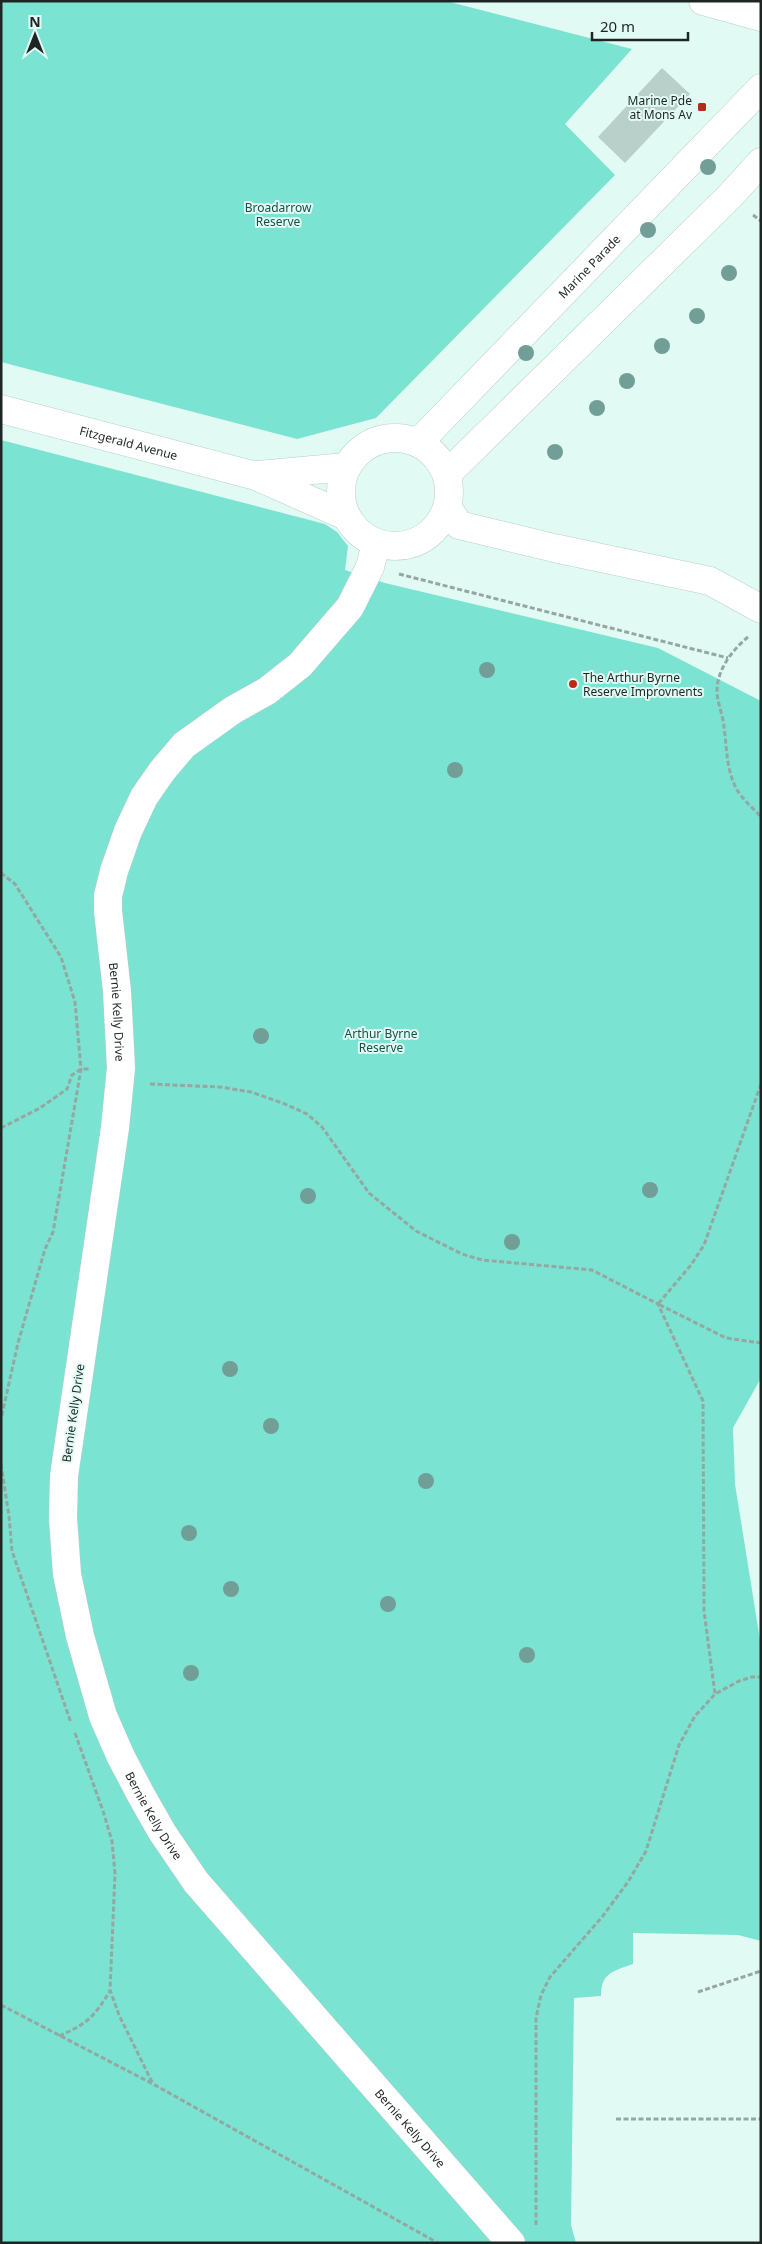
<svg xmlns="http://www.w3.org/2000/svg" width="762" height="2244" font-family="'Noto Sans',sans-serif">
<style>
.green{fill:#7be3d1}
.building{fill:#b9cfca}
.lines{fill:none;stroke-linecap:round;stroke-linejoin:round}
.minor-casing{stroke:#b7cec9;stroke-width:29}
.path{stroke:#95a7a2;stroke-width:3;stroke-dasharray:5 2.5;stroke-linecap:butt}
.minor{stroke:#fff;stroke-width:28}
.tree{fill:#719e96}
.poi-dot{fill:#b82b18;stroke:#e2faf4;stroke-width:2}
.labels{text-anchor:middle;dominant-baseline:central;stroke-width:4;stroke-linejoin:round;paint-order:stroke}
.poi-label{font-size:12px;fill:#1e2624;stroke:#e2faf4;text-anchor:end}
.park-label{font-size:12px;fill:#145249;stroke:#e2faf4}
.street-label{font-size:12px;fill:#1e2624;stroke:#e2faf4}
</style>
<rect width="100%" height="100%" fill="#e2faf4"/>
<path class="green" d="M 1,1 L 446,1 L 632,49 L 565,124 L 615,175 L 376,418 L 297,439 L 1,362 Z
M 1,440 L 325,524 L 337,532 L 348,546 L 345,570 L 385,583 L 658,648 L 761,701 L 761,1378 L 733,1428 L 735,1484 L 761,1646 L 761,1941 L 738,1935 L 633,1933 L 633,1964 C 613,1971 601,1973 601,1996 L 574,1998 L 571,2225 L 576,2243 L 1,2243 Z"/>
<path class="building" d="M 662,68 L 690,94 L 625,163 L 598,137 Z"/>
<g class="lines">
<defs>
<g id="minor">
<path d="M 703,1 L 761,17"/>
<path id="s1" d="M 1,409 L 256,476 L 346,516"/>
<circle cx="395" cy="492" r="54"/>
<path id="s2" d="M 418,443 L 761,88"/>
<path d="M 447,474 L 729,197 L 761,162"/>
<path d="M 258,475 L 346,467"/>
<path d="M 448,508 L 459,525 L 554,548 L 710,581 L 761,609"/>
<path id="s3" d="M 376,544 L 370,567 L 350,607 L 300,665 L 267,691 L 233,710 L 184,745 L 162,771 L 144,797 L 128,831 L 114,871 L 108,896 L 108,911 L 117,991 L 121,1068 L 115,1128 L 64,1476 L 63,1518 L 67,1574 L 80,1636 L 103,1716 L 121,1757 L 141,1795 L 162,1832 L 196,1882 L 511,2243"/>
</g>
</defs>
<use href="#minor" class="minor-casing"/>
<path class="path" d="M 753,215 L 761,221
M 399,574 L 728,658
M 748,637 C 732,650 716,671 717,693 C 718,704 723,716 724,727 C 727,748 726,768 736,788 C 741,798 753,808 761,817
M 1,873 L 15,884 L 61,957 L 75,1002 L 81,1069 L 53,1232 L 45,1249 L 18,1343 L 1,1419
M 150,1084 L 220,1087 L 251,1092 L 285,1104 L 307,1114 L 322,1127 L 369,1193 L 416,1231 L 462,1254 L 482,1260 L 592,1270 L 658,1304 L 703,1401 L 704,1611 L 715,1694
M 761,1084 L 704,1245 L 691,1265 L 658,1304 L 726,1338 L 761,1343
M 1,1128 L 40,1108 L 67,1089 L 72,1075 L 81,1069 L 90,1069
M 1,1464 L 9,1516 L 12,1551 L 71,1723
M 75,1733 L 103,1811 L 112,1841 L 115,1874 L 110,1990 L 119,2015 L 153,2084
M 698,1992 L 761,1971
M 1,2005 L 153,2084 L 438,2243
M 59,2036 C 87,2024 94,2017 110,1991
M 616,2119 L 761,2119
M 536,2225 L 536,2018 L 541,1995 L 550,1977 L 602,1917 L 628,1882 L 646,1851 L 679,1745 L 695,1716 L 715,1694 L 739,1681 L 752,1677 L 761,1677"/>
<use href="#minor" class="minor"/>
</g>
<g class="tree">
<circle cx="708" cy="167" r="8"/>
<circle cx="648" cy="230" r="8"/>
<circle cx="729" cy="273" r="8"/>
<circle cx="697" cy="316" r="8"/>
<circle cx="662" cy="346" r="8"/>
<circle cx="526" cy="353" r="8"/>
<circle cx="627" cy="381" r="8"/>
<circle cx="597" cy="408" r="8"/>
<circle cx="555" cy="452" r="8"/>
<circle cx="487" cy="670" r="8"/>
<circle cx="455" cy="770" r="8"/>
<circle cx="261" cy="1036" r="8"/>
<circle cx="650" cy="1190" r="8"/>
<circle cx="308" cy="1196" r="8"/>
<circle cx="512" cy="1242" r="8"/>
<circle cx="230" cy="1369" r="8"/>
<circle cx="271" cy="1426" r="8"/>
<circle cx="426" cy="1481" r="8"/>
<circle cx="189" cy="1533" r="8"/>
<circle cx="231" cy="1589" r="8"/>
<circle cx="388" cy="1604" r="8"/>
<circle cx="527" cy="1655" r="8"/>
<circle cx="191" cy="1673" r="8"/>
</g>
<g class="poi-dot">
<rect x="697" y="102" width="10" height="10" rx="2.5"/>
<circle cx="573" cy="684" r="5"/>
</g>
<g class="labels">
<g class="poi-label">
<text x="692" y="100">Marine Pde<tspan x="692" dy="14">at Mons Av</tspan></text>
<text x="583" y="677" text-anchor="start">The Arthur Byrne<tspan x="583" dy="14">Reserve Improvnents</tspan></text>
</g>
<g class="park-label">
<text x="278" y="207">Broadarrow<tspan x="278" dy="14">Reserve</tspan></text>
<text x="381" y="1033">Arthur Byrne<tspan x="381" dy="14">Reserve</tspan></text>
</g>
<g class="street-label">
<text stroke="none"><textPath href="#s2" startOffset="246">Marine Parade</textPath></text>
<text stroke="none"><textPath href="#s1" startOffset="132">Fitzgerald Avenue</textPath></text>
<text stroke="none"><textPath href="#s3" startOffset="574">Bernie Kelly Drive</textPath></text>
<text transform="translate(73 1413) rotate(-82)">Bernie Kelly Drive</text>
<text stroke="none"><textPath href="#s3" startOffset="1399">Bernie Kelly Drive</textPath></text>
<text stroke="none"><textPath href="#s3" startOffset="1804">Bernie Kelly Drive</textPath></text>
</g>
</g>
<rect width="762" height="2244" fill="none" stroke="#1e2624" stroke-width="5"/>
<g transform="translate(35 35)" stroke="#e2faf4" stroke-width="4" paint-order="stroke">
<path d="M0-4L9 19L0 12L-9 19Z" fill="#1e2624"/>
<text y="-8" font-size="14" font-weight="bold" text-anchor="middle" fill="#1e2624">N</text>
</g>
<path d="M592 32v8h96v-8" fill="none" stroke="#1e2624" stroke-width="2.5"/>
<text x="600" y="32" font-size="15" fill="#1e2624" stroke="#e2faf4" stroke-width="4" paint-order="stroke">20 m</text>
</svg>
